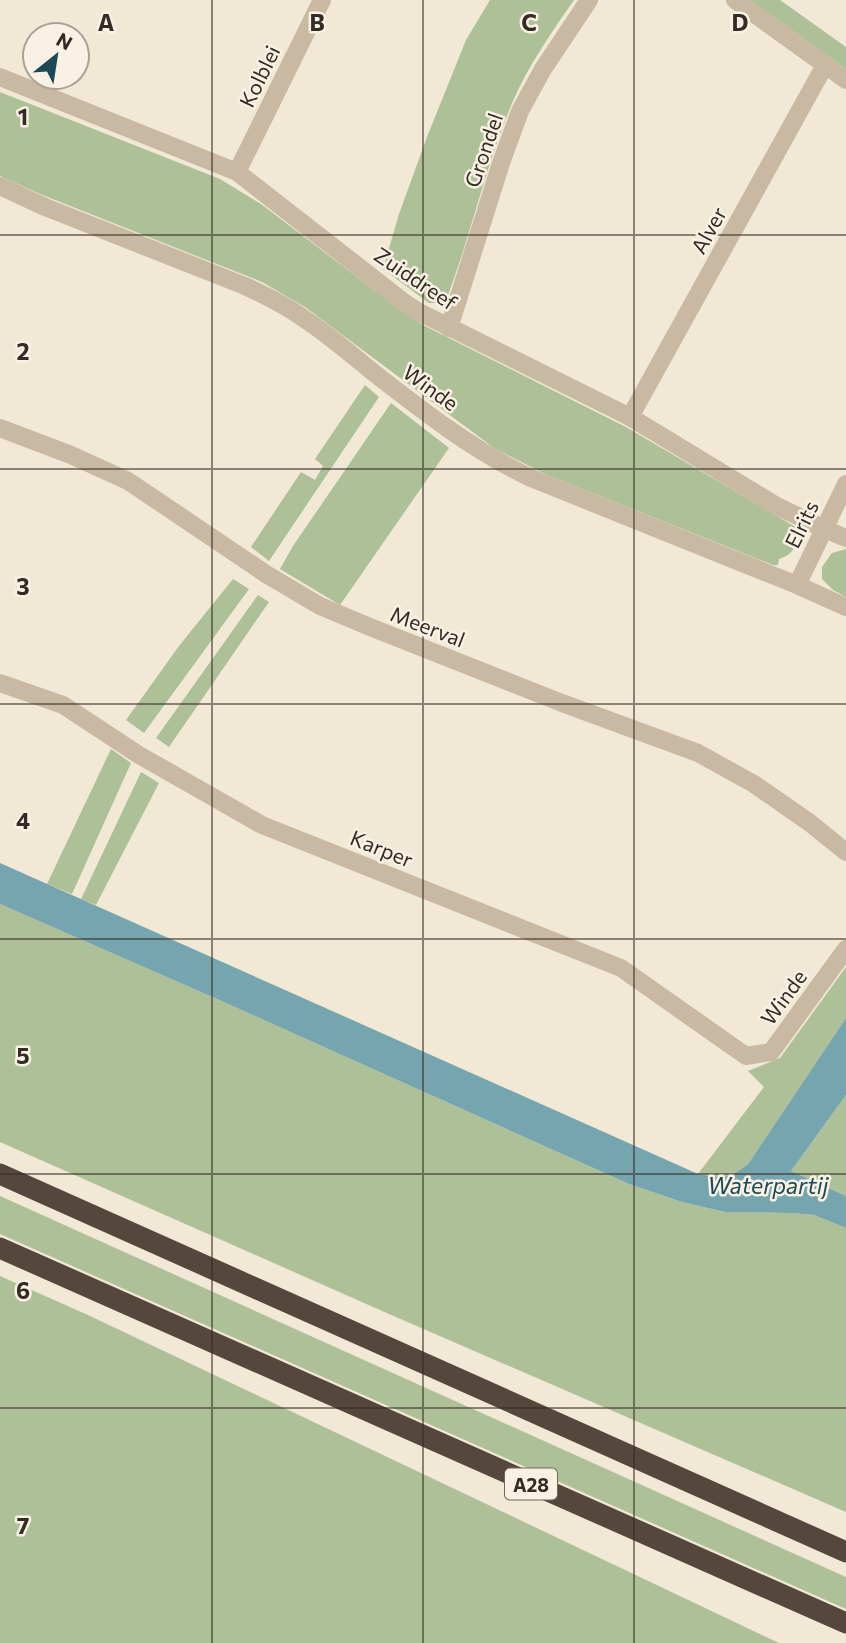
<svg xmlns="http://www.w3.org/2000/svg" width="846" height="1643" font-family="Commissioner,sans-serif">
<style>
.green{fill:#adc097}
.water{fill:#75a5ae}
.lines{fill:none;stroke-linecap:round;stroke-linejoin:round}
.minor{stroke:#c9b9a3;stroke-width:18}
.tertiary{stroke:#c9b9a3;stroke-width:18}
.motorway{stroke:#55473c;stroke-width:21}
.grid{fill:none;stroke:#342b25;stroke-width:2;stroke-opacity:0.55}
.labels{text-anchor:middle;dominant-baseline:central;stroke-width:5;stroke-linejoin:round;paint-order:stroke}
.shield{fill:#f9f1e3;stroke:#6f665e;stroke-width:2}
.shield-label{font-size:19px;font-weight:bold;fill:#342b25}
.street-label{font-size:21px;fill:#342b25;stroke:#f9f1e3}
.water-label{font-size:23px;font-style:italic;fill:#1a4a55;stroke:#f9f1e3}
.grid-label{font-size:23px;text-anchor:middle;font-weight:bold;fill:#342b25;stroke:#f9f1e3;stroke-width:5;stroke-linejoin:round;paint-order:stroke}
</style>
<rect width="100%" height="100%" fill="#f1e8d6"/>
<path class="green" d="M 490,0 L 574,0 C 552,32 528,66 513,101 C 486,164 472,231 448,295 L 441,303 L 429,303 L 383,269 L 399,214 L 427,137 L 466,40 Z
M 750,0 L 780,0 L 846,47 L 846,69 Z
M 0,92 L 220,179 L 261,204 L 403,312 L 425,326 L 626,427 L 794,526 L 797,528 L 792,533 C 799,547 792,555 779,559 L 778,565 L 773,565 L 547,475 L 494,448 L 305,307 L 262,282 L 40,194 L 0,176 Z
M 365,385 L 379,397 L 269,561 L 251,547 L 301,472 L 315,480 L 323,466 L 315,459 Z
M 391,403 L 449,448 L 340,605 L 280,569 L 293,546 Z
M 846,549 L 846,597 L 833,590 L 822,579 L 822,567 L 832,553 Z
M 233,579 L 249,589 L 144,733 L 126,720 L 179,646 Z
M 258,595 L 269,602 L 169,747 L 156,738 Z
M 111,749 L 131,763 L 72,894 L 47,884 Z
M 141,772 L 159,783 L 96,905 L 81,899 Z
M 0,904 L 226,1003 L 629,1184 L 682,1202 L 725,1212 L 792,1213 L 814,1215 L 846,1228 L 846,1512 L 389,1314 L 0,1142 Z
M 846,967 L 846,1018 L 748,1164 C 729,1180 721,1178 698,1174 L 764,1087 L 748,1071 L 780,1058 Z
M 846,1095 L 846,1196 L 791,1171 Z
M 0,1196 L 846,1577 L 846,1609 L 0,1234 Z
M 0,1276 L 88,1315 L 779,1643 L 0,1643 Z"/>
<path class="water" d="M 0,863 L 698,1174 C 721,1178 729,1180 748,1164 L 846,1018 L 846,1095 L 791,1171 L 846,1196 L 846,1228 L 814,1215 L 792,1213 L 725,1212 L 682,1202 L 629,1184 L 226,1003 L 0,904 Z"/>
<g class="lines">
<path class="minor" d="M 735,0 L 846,80
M 237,172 L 322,0
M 0,186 L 45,207 L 245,286 C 266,296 287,306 306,320 C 330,336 352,355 374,373 C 424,412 474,451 531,478 L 797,585 L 846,607
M 449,328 L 501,163 L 520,111 L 543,69 L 589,0
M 630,417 L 825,65
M 0,428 L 71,455 L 128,481 L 266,574 L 320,606 L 370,627 L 562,703 L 698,753 L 754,784 L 810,823 L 846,852
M 797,585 L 846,484
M 0,683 L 63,705 L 139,755 L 262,825 L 621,968 L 746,1056 L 771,1052 L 846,949"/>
<path class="tertiary" d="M 0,77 L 237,172 L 405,303 L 419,312 L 630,417 L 775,505 L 824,529 L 846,538"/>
<path class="motorway" d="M 0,1174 L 846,1552
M 0,1248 L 846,1623"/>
</g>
<path class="grid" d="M 212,0 L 212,1643M 423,0 L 423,1643M 634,0 L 634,1643M 0,235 L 846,235M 0,469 L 846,469M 0,704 L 846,704M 0,939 L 846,939M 0,1174 L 846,1174M 0,1408 L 846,1408"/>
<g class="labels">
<rect class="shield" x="505" y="1468.5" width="52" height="31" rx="5"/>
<g class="shield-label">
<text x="531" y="1484">A28</text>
</g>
<g class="street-label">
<text transform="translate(259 76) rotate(-64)">Kolblei</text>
<text transform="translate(483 150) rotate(-71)">Grondel</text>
<text transform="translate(708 230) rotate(-61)">Alver</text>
<text transform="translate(416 278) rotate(34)">Zuiddreef</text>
<text transform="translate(431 387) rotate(36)">Winde</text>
<text transform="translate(801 524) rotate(-64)">Elrits</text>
<text transform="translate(428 626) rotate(21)">Meerval</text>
<text transform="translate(382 848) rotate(22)">Karper</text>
<text transform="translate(783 997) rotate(-54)">Winde</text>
</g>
<g class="water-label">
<text x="768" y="1185">Waterpartij</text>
</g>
</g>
<g class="grid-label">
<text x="106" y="31">A</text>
<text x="317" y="31">B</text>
<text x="529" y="31">C</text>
<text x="740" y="31">D</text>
<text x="23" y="125">1</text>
<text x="23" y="360">2</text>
<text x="23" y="595">3</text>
<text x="23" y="829">4</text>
<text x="23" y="1064">5</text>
<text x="23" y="1299">6</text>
<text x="23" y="1534">7</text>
</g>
<g transform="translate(56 56) rotate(30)"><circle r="33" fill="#f9f1e3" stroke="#aaa297" stroke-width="2"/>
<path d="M0-5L12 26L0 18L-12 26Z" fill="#1a4a55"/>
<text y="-10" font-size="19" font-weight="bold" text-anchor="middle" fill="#342b25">N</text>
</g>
</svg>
